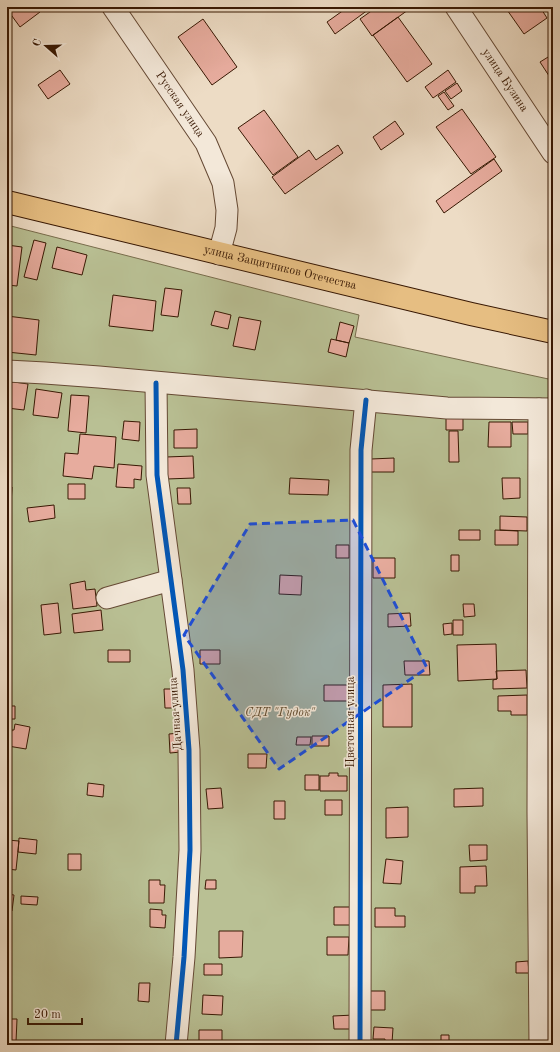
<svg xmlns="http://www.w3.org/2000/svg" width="560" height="1052" font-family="'Old Standard TT',serif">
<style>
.green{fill:#b9c094;stroke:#786c4c}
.building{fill:#e7ac9e;stroke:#381803}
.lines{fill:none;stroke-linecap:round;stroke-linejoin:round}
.minor-casing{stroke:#654934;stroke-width:23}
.major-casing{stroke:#381803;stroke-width:24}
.minor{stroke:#f3e8d9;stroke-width:21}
.major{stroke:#e6be82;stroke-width:22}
.cycleway-casing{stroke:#f3e8d9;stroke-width:8}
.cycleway{stroke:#0057b8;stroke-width:5}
.marked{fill:#1d4ed8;fill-opacity:0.2;stroke:#1d4ed8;stroke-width:3;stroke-dasharray:8 5;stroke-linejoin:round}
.labels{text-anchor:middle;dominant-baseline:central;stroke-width:3;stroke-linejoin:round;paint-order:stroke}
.street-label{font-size:12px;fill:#381803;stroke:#f3e8d9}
.park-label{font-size:12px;font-style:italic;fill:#5f4a2e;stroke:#f3e8d9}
</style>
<rect width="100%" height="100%" fill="#eddcc5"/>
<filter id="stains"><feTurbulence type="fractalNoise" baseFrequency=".005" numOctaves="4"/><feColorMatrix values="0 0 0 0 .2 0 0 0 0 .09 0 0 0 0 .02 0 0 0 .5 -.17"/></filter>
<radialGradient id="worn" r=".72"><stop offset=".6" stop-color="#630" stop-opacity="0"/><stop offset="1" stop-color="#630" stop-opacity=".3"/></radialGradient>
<path class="green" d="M 7,225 L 359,315 L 355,337 L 553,380 L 553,1045 L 7,1045 Z"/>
<path class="building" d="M 16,7 L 37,7 L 40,12 L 20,27 L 9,12 Z
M 348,7 L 372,7 L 335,34 L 327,22 Z
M 377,7 L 406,7 L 408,10 L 372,36 L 360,19 Z
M 505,7 L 540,7 L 547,18 L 524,34 Z
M 398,17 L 432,64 L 407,82 L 373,35 Z
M 203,19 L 237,67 L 212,85 L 178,37 Z
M 553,54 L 553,82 L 540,62 Z
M 60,70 L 70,84 L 48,99 L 38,85 Z
M 448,70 L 456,82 L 433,98 L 425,87 Z
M 457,83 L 462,91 L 451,99 L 445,91 Z
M 444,92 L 454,106 L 448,110 L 438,96 Z
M 462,109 L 496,157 L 471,174 L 436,127 Z
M 264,110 L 298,157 L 273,175 L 238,128 Z
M 395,121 L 404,134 L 381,150 L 373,137 Z
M 338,145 L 343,153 L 285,194 L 272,177 L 309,150 L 316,160 Z
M 494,159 L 502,171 L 444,213 L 436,201 Z
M 34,240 L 46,243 L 37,280 L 24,277 Z
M 7,245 L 22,247 L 17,286 L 7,285 Z
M 57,247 L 87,255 L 82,275 L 52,268 Z
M 165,288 L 182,290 L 178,317 L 161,315 Z
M 113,295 L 156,301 L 153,331 L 109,326 Z
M 215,311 L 231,315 L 228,329 L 211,325 Z
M 7,316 L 39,320 L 36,355 L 7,352 Z
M 239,317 L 261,321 L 255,350 L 233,346 Z
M 340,322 L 354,326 L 349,343 L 336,340 Z
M 331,339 L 349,343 L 346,357 L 328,352 Z
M 7,381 L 28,384 L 24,410 L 7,408 Z
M 36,389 L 62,393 L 58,418 L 33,415 Z
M 71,395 L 89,396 L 86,433 L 68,431 Z
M 446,417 L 463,417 L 463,430 L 446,430 Z
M 124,421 L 140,422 L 139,441 L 122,439 Z
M 489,422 L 511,422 L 511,447 L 488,447 Z
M 512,422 L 528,422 L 528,434 L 513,434 Z
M 548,423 L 553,423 L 553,480 L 545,480 Z
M 197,429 L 197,448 L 174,448 L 174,430 Z
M 449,431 L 458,431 L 459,462 L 449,462 Z
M 80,434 L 116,437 L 114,468 L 94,466 L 92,479 L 63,476 L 65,453 L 78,454 Z
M 193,456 L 194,478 L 167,479 L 166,457 Z
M 394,458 L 394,472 L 371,472 L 371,459 Z
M 118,464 L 142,466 L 141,480 L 134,479 L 134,488 L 116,487 Z
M 290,478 L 329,480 L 328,495 L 289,494 Z
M 502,478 L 520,478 L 520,498 L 503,499 Z
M 549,482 L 553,482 L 553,494 L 549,494 Z
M 68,484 L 85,484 L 85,499 L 68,499 Z
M 7,487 L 12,487 L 11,505 L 7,505 Z
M 177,488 L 190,488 L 191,504 L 178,504 Z
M 54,505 L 55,518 L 29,522 L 27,508 Z
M 500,516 L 527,517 L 527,531 L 500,530 Z
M 459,530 L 480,530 L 480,540 L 459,540 Z
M 495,530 L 518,531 L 518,545 L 495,545 Z
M 336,545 L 349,545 L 349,558 L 336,558 Z
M 451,555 L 459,555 L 459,571 L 451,571 Z
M 373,558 L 395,558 L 395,578 L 373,578 Z
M 280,575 L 302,576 L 301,595 L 279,594 Z
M 85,581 L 86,590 L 95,589 L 97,606 L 73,609 L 70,584 Z
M 58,603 L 61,633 L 44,635 L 41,605 Z
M 463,604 L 474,604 L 475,616 L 464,617 Z
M 101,610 L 103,630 L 74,633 L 72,614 Z
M 410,613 L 411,626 L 388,627 L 388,614 Z
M 453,620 L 463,620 L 463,635 L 453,635 Z
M 452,623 L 452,634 L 444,635 L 443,624 Z
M 546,641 L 553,641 L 553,658 L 547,658 Z
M 496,644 L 497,679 L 458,681 L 457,645 Z
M 108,650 L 130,650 L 130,662 L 108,662 Z
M 200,650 L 220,650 L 220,664 L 200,664 Z
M 404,661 L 429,661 L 430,675 L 405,675 Z
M 526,670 L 527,688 L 493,689 L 493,680 L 497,679 L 496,671 Z
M 412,684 L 412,727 L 383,727 L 383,685 Z
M 324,685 L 348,685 L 348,701 L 324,701 Z
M 164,689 L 174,689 L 175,708 L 165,708 Z
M 551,693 L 553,693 L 553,716 L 551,716 Z
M 527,695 L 527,715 L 511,715 L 511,711 L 498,711 L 498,696 Z
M 7,706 L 15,706 L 15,719 L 7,719 Z
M 15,724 L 30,727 L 26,749 L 8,746 L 12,730 L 14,730 Z
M 180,733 L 181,752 L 170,753 L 169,734 Z
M 312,736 L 329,736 L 329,746 L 312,746 Z
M 297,737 L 311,737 L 310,745 L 296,745 Z
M 248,754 L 267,754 L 266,768 L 248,768 Z
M 329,773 L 338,773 L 338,776 L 347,776 L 347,791 L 320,791 L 320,776 L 329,776 Z
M 305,775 L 319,775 L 319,790 L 305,790 Z
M 88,783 L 104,785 L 103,797 L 87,795 Z
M 221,788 L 223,808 L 208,809 L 206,789 Z
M 483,788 L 483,806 L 454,807 L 454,789 Z
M 325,800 L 342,800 L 342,815 L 325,815 Z
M 274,801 L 285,801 L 285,819 L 274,819 Z
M 408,807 L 408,837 L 386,838 L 386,808 Z
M 19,838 L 37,840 L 36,854 L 18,852 Z
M 7,840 L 19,841 L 16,870 L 7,869 Z
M 469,845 L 487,845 L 487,860 L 470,861 Z
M 68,854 L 81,854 L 81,870 L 68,870 Z
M 386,859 L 403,861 L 401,884 L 383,883 Z
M 486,866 L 487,886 L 475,886 L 475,893 L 460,893 L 460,867 Z
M 149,880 L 160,880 L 160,885 L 165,885 L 164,903 L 149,903 Z
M 206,880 L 216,880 L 216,889 L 205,889 Z
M 7,894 L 14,895 L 12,911 L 7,911 Z
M 21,896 L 38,897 L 37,905 L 21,904 Z
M 334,907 L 354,907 L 354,925 L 334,925 Z
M 375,908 L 395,908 L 395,916 L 405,916 L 405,927 L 375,927 Z
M 150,909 L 162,910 L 162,915 L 166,915 L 165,928 L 150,927 Z
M 219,931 L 243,931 L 242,957 L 219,958 Z
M 327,937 L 349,937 L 348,955 L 327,955 Z
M 528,961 L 529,973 L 516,973 L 516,962 Z
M 204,964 L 222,964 L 222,975 L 204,975 Z
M 139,983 L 150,983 L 149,1002 L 138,1001 Z
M 369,991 L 385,991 L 385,1010 L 369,1010 Z
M 203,995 L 223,996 L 222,1015 L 202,1014 Z
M 354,1015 L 354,1029 L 334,1029 L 333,1016 Z
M 7,1019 L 17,1019 L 16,1042 L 7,1042 Z
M 374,1027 L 393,1028 L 392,1043 L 385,1043 L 385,1039 L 373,1039 Z
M 548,1027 L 553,1027 L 553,1045 L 548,1045 Z
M 199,1030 L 222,1030 L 222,1045 L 199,1045 Z
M 441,1035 L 449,1035 L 449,1045 L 441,1045 Z"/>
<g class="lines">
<defs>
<g id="minor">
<path id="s1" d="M 113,7 L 206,143 L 223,183 L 227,210 L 226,228 L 219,254"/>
<path id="s2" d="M 456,7 L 553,153"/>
<path d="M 7,371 L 45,373 L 99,377 L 447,408 L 553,409"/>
<path d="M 156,383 L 157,475 L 183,670 L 189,750 L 190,850 L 184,957 L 176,1045"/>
<path d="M 539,409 L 538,812 L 540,1045"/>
<path d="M 107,598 L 171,580"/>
<path d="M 360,1045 L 361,450 L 366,400"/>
</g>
<g id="major">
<path id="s3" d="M 7,202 L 471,314 L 553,332"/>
</g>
</defs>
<use href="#minor" class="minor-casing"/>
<use href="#major" class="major-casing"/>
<use href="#minor" class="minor"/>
<use href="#major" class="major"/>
<defs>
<path id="cycleway" d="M 156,383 L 157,475 L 183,670 L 189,750 L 190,850 L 184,957 L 176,1045
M 360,1045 L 361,450 L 366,400"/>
</defs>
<use href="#cycleway" class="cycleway-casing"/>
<use href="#cycleway" class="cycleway"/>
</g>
<path class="marked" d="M 353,520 L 427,668 L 279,769 L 184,635 L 250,524 Z"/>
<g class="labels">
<g class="street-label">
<text stroke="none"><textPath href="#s2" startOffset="88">улица Бузина</textPath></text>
<text stroke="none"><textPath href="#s1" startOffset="118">Русская улица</textPath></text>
<text stroke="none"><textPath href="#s3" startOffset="281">улица Защитников Отечества</textPath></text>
<text transform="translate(176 714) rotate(-94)">Дачная улица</text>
<text transform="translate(351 722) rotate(-90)">Цветочная улица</text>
</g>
<g class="park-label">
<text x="280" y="713">СДТ "Гудок"</text>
</g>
</g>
<rect width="560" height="1052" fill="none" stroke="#eddcc5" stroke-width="24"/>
<rect x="8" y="8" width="544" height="1036" fill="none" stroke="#381803" stroke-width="2"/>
<rect x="12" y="12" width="536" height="1028" fill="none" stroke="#381803"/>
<g transform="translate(46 46) rotate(290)" stroke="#f3e8d9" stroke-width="3" paint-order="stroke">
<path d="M0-3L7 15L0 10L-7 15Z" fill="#381803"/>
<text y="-6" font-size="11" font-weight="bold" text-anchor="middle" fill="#381803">С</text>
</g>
<path d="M28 1018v6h54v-6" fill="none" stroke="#381803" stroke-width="2"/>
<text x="34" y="1018" font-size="12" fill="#381803" stroke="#f3e8d9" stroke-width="3" paint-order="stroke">20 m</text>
<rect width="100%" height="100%" filter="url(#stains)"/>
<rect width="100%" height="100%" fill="url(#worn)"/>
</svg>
